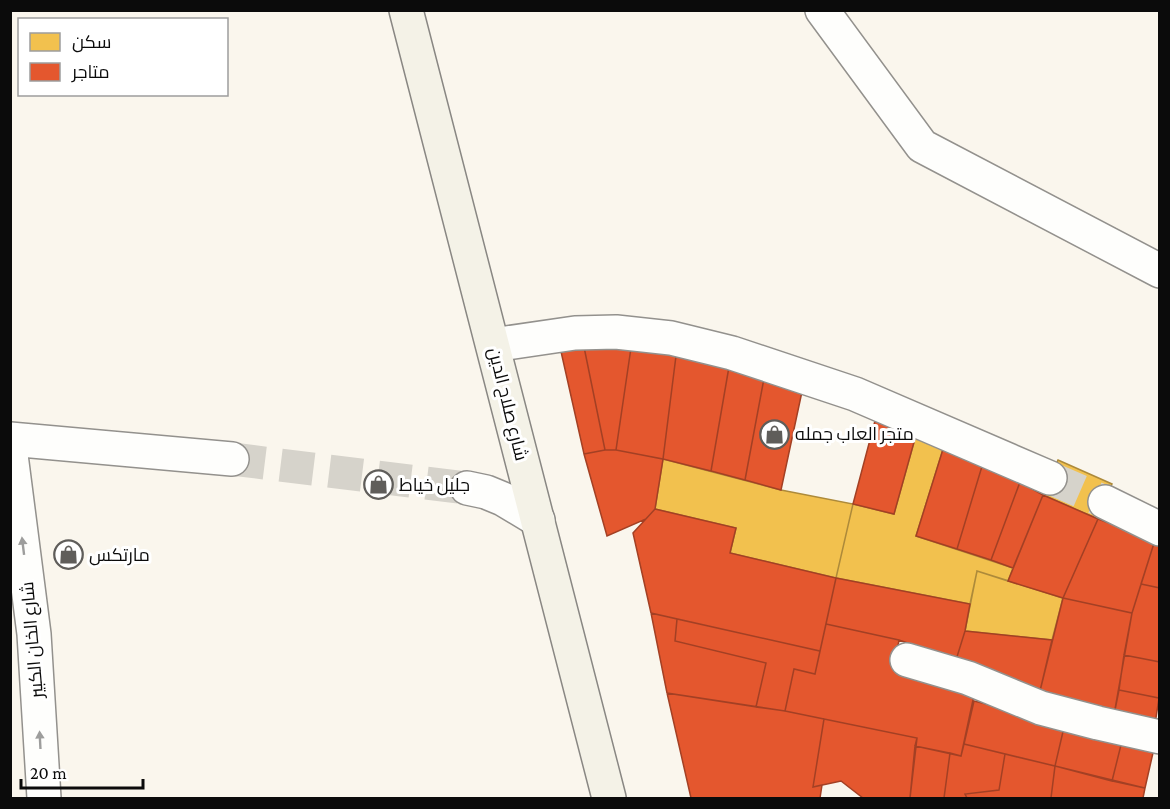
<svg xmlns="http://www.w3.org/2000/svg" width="1170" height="809" font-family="'Crimson Pro',Cairo,serif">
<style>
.homes{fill:#f2c14e;stroke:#ad8a3a;stroke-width:1.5}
.shops{fill:#e4572e;stroke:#a34024;stroke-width:1.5}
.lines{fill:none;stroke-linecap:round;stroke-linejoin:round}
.street-tunnel{stroke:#d6d3cb;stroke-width:33;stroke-dasharray:33 16;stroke-linecap:butt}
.street-casing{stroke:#93918d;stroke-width:36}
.secondary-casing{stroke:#898783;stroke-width:36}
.street{stroke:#fefefc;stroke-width:33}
.secondary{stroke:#f4f2e7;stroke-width:33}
.oneway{fill:#9d9d9c}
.labels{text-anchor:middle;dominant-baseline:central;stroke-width:6;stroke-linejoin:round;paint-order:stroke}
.street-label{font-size:18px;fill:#0b0b0b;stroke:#fff}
.poi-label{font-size:18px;fill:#0b0b0b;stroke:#fff;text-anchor:start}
</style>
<rect width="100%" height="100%" fill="#faf6ed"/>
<path class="homes" d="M 916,435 L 944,446 L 916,536 L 1013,568 L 1008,581 L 977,571 L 970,604 L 836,578 L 853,504 L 894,514 Z
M 663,459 L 781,490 L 853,504 L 836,578 L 730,553 L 736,528 L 655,509 Z
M 1058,460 L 1112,484 L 1098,519 L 1043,495 Z
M 977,571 L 1063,598 L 1052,640 L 965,631 Z"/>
<path class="shops" d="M 632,341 L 677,348 L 663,459 L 616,450 Z
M 632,341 L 616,450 L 605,450 L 583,342 Z
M 583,342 L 605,450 L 584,454 L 560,347 Z
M 677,348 L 730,361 L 711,471 L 663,459 Z
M 730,361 L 765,373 L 745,480 L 711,471 Z
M 765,373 L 803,387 L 781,490 L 745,480 Z
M 876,417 L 916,435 L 894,514 L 853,504 Z
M 944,446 L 983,463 L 957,549 L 916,536 Z
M 605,450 L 616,450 L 663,459 L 655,509 L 646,519 L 607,536 L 584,454 Z
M 983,463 L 1020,482 L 991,560 L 957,549 Z
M 1020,482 L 1043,495 L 1013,568 L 991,560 Z
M 1043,495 L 1098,519 L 1063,598 L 1008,581 Z
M 655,509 L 736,528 L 730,553 L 836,578 L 820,651 L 651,613 L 633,533 Z
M 1098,519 L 1155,540 L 1132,613 L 1063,598 Z
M 1155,540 L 1160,542 L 1160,588 L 1141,584 Z
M 836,578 L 970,604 L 965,631 L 956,660 L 899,640 L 826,624 Z
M 1141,584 L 1160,588 L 1160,662 L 1124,655 L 1132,613 Z
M 1063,598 L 1132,613 L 1114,715 L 1040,691 Z
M 651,613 L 677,619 L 675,641 L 766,663 L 756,707 L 667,693 Z
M 677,619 L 820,651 L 815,674 L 794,669 L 785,711 L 756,707 L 766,663 L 675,641 Z
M 826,624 L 899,640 L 894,668 L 976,686 L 961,756 L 915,746 L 917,738 L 785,711 L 794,669 L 815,674 Z
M 965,631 L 1052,640 L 1040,691 L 956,660 Z
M 1124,655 L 1160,662 L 1159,698 L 1119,690 Z
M 1119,690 L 1159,698 L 1155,724 L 1114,715 Z
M 667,693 L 785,711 L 824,719 L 813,787 L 822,785 L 820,798 L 691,798 Z
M 974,701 L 1065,723 L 1055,766 L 964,744 Z
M 824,719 L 917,738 L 910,798 L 863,798 L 841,781 L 813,787 Z
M 1065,723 L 1123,737 L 1112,781 L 1055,766 Z
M 1123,737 L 1155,744 L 1145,788 L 1112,781 Z
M 964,744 L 1005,754 L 999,790 L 965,794 L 967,798 L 944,798 L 950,753 L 961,756 Z
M 915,746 L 950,753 L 944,798 L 910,798 Z
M 1005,754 L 1055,766 L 1051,798 L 967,798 L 965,794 L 999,790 Z
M 1055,766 L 1145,788 L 1143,798 L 1051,798 Z"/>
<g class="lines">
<path class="street-tunnel" d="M 232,459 L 467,488
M 1050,478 L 1105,502"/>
<defs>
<path id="street" d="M 822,10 L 922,146 L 1160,271
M 493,345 L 575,333 L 616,332 L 671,338 L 732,353 L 855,394 L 1050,478
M 10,439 L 232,459
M 10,447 L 34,634 L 44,798
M 467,488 L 486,492 L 503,499 L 538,520
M 1105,502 L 1160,529
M 907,660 L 968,678 L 1041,708 L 1098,723 L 1160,737"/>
<path id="secondary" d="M 406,10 L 609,798"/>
</defs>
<use href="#street" class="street-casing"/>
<use href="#secondary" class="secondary-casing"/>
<use href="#street" class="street"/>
<use href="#secondary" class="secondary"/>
</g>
<defs><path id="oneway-solid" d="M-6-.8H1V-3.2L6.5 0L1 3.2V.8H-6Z" transform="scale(1.5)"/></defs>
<g class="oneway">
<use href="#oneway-solid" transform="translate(23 546) rotate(-97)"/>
<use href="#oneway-solid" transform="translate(40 740) rotate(-93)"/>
</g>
<defs>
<symbol id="shop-ring" viewBox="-11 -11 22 22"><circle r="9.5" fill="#fff" stroke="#5f5d5a" stroke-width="1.5"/><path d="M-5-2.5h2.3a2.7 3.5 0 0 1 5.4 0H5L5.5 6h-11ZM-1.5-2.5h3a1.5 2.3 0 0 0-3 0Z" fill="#5f5d5a"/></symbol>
</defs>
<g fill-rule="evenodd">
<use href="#shop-ring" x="758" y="418" width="33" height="33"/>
<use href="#shop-ring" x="362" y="468" width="33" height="33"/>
<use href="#shop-ring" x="52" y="538" width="33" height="33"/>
</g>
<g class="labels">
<g class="street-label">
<text transform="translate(508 404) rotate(76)">شارع صلاح الدين</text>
<text transform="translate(32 640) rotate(-95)">شارع الخان الكبير</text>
</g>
<g class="poi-label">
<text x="795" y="434">متجر العاب جمله</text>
<text x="399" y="485">جليل خياط</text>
<text x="89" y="555">مارتكس</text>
</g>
</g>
<rect width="1170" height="809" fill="none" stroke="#0b0b0b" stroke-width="24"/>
<rect x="18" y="18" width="210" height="78" fill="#ffffff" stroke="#9d9d9d" stroke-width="1.5"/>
<rect x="30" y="33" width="30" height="18" fill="#f2c14e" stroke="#9d9d9d" stroke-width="1.5"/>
<text x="72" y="48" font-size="18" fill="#0b0b0b">سكن</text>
<rect x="30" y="63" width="30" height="18" fill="#e4572e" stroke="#9d9d9d" stroke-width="1.5"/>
<text x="72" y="78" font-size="18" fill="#0b0b0b">متاجر</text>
<path d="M21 779v9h122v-9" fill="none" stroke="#0b0b0b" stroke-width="3"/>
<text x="30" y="779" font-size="18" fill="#0b0b0b" stroke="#ffffff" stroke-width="4.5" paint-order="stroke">20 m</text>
</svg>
